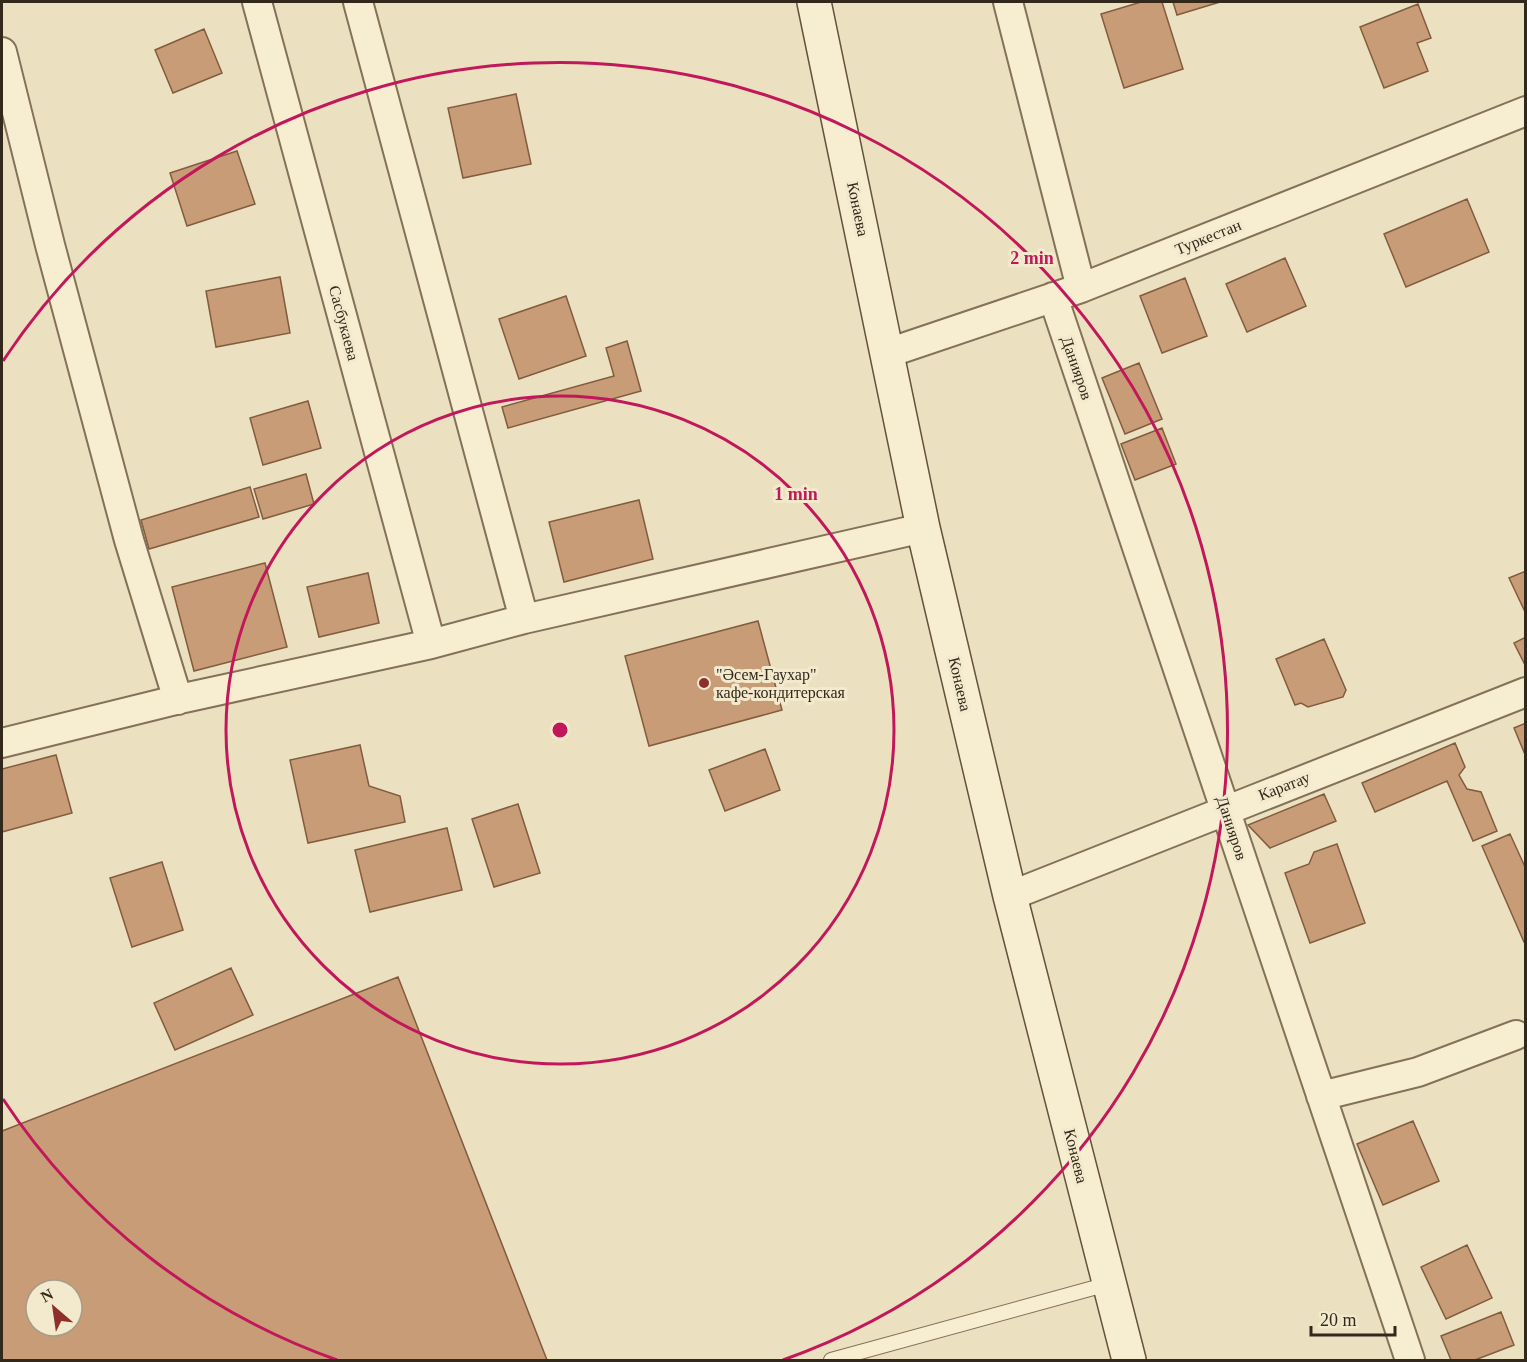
<svg xmlns="http://www.w3.org/2000/svg" width="1527" height="1362" font-family="'Times New Roman',serif">
<style>
.building{fill:#c89c76;stroke:#815c3f;stroke-width:1.5;fill-rule:evenodd}
.lines{fill:none;stroke-linecap:round;stroke-linejoin:round}
.lane-casing{stroke:#837158;stroke-width:16}
.street-casing{stroke:#837158;stroke-width:32}
.secondary-casing{stroke:#64523c;stroke-width:36}
.lane{stroke:#f7edd1;stroke-width:14}
.street{stroke:#f7edd1;stroke-width:28}
.secondary{stroke:#f7edd1;stroke-width:33}
.ring{fill:none;stroke:#c2185b;stroke-width:3}
.poi-dot{fill:#8f2f2b;stroke:#f3eace;stroke-width:2}
.labels{text-anchor:middle;dominant-baseline:central;stroke-width:6;stroke-linejoin:round;paint-order:stroke}
.street-label{font-size:16px;fill:#33281c;stroke:#f3eace}
.poi-label{font-size:16px;fill:#33281c;stroke:#f3eace;text-anchor:start}
.centre{fill:#c2185b;stroke:#f3eace;stroke-width:3}
.ring-label{font-size:18px;text-anchor:middle;font-weight:bold;fill:#c2185b;stroke:#f3eace;stroke-width:6;stroke-linejoin:round;paint-order:stroke}
</style>
<rect width="100%" height="100%" fill="#ebe0bf"/>
<path class="building" d="M 1141,2 L 1162,2 L 1183,69 L 1124,88 L 1101,14 Z
M 1173,2 L 1220,2 L 1177,15 Z
M 1418,4 L 1431,38 L 1417,43 L 1428,71 L 1384,88 L 1360,27 Z
M 204,29 L 222,73 L 173,93 L 155,50 Z
M 516,94 L 531,164 L 463,178 L 448,108 Z
M 237,151 L 255,204 L 187,226 L 170,173 Z
M 1467,199 L 1489,252 L 1406,287 L 1384,234 Z
M 1285,258 L 1306,306 L 1247,332 L 1226,284 Z
M 280,277 L 290,333 L 216,347 L 206,291 Z
M 1185,278 L 1207,336 L 1162,353 L 1140,296 Z
M 566,296 L 586,356 L 519,379 L 499,319 Z
M 627,341 L 641,391 L 508,428 L 502,407 L 614,376 L 606,348 Z
M 1139,363 L 1162,419 L 1125,434 L 1102,378 Z
M 308,401 L 321,448 L 263,465 L 250,418 Z
M 1162,428 L 1176,464 L 1135,480 L 1121,444 Z
M 306,474 L 314,504 L 263,519 L 254,489 Z
M 250,487 L 259,517 L 149,549 L 141,520 Z
M 639,500 L 653,559 L 564,582 L 549,522 Z
M 265,563 L 287,647 L 194,671 L 172,587 Z
M 1526,571 L 1526,614 L 1509,578 Z
M 368,573 L 379,623 L 319,637 L 307,587 Z
M 758,621 L 782,710 L 649,746 L 625,656 Z
M 1526,637 L 1526,667 L 1514,643 Z
M 1324,639 L 1346,690 L 1343,697 L 1308,707 L 1301,703 L 1295,705 L 1276,659 Z
M 1526,723 L 1526,757 L 1514,728 Z
M 1455,743 L 1465,767 L 1459,775 L 1467,789 L 1481,792 L 1497,831 L 1473,841 L 1447,781 L 1375,812 L 1362,783 Z
M 360,745 L 369,786 L 400,796 L 405,822 L 308,843 L 290,760 Z
M 765,749 L 780,790 L 725,811 L 709,770 Z
M 56,755 L 72,813 L 2,832 L 2,769 Z
M 1324,794 L 1336,821 L 1270,848 L 1248,825 Z
M 518,804 L 540,873 L 494,887 L 472,819 Z
M 447,828 L 462,890 L 370,912 L 355,850 Z
M 1510,834 L 1526,869 L 1526,942 L 1524,942 L 1482,846 Z
M 1337,844 L 1365,923 L 1310,943 L 1285,873 L 1309,864 L 1314,852 Z
M 162,862 L 183,930 L 132,947 L 110,878 Z
M 231,968 L 253,1015 L 175,1050 L 154,1003 Z
M 398,977 L 547,1360 L 2,1360 L 2,1131 ZM 36,1290 L 72,1290 L 72,1326 L 36,1326 Z
M 1413,1121 L 1439,1181 L 1383,1205 L 1357,1144 Z
M 1467,1245 L 1492,1298 L 1446,1319 L 1421,1267 Z
M 1501,1312 L 1514,1345 L 1475,1360 L 1451,1360 L 1441,1336 Z"/>
<g class="lines">
<defs>
<path id="lane" d="M 831,1360 L 1108,1284"/>
<path id="street" d="M 257,2 L 431,644
M 358,2 L 524,619
M 1008,2 L 1081,288
M 2,52 L 50,245 L 129,540 L 178,700
M 1053,297 L 1410,1360
M 888,353 L 1081,288 L 1526,111
M 2,743 L 184,698 L 431,644 L 524,619 L 923,528
M 1010,896 L 1526,692
M 1321,1096 L 1418,1072 L 1516,1035"/>
<path id="secondary" d="M 814,2 L 923,528 L 1010,896 L 1129,1360"/>
</defs>
<use href="#lane" class="lane-casing"/>
<use href="#street" class="street-casing"/>
<use href="#secondary" class="secondary-casing"/>
<use href="#lane" class="lane"/>
<use href="#street" class="street"/>
<use href="#secondary" class="secondary"/>
</g>
<g class="ring">
<circle cx="560" cy="730" r="334"/>
<path d="M337 1360A668 668 0 0 1 3 1099M3 361A668 668 0 1 1 783 1360"/>
</g>
<circle class="poi-dot" cx="704" cy="683" r="6"/>
<g class="labels">
<g class="street-label">
<text transform="translate(858 209) rotate(78)">Конаева</text>
<text transform="translate(1208 237) rotate(-22)">Туркестан</text>
<text transform="translate(344 323) rotate(75)">Сасбукаева</text>
<text transform="translate(1077 368) rotate(71)">Данияров</text>
<text transform="translate(960 684) rotate(77)">Конаева</text>
<text transform="translate(1284 786) rotate(-21)">Каратау</text>
<text transform="translate(1232 828) rotate(72)">Данияров</text>
<text transform="translate(1076 1156) rotate(76)">Конаева</text>
</g>
<g class="poi-label">
<text x="716" y="674">"Әсем-Гаухар"<tspan x="716" dy="18">кафе-кондитерская</tspan></text>
</g>
</g>
<circle cx="560" cy="730" r="9" class="centre"/>
<g class="ring-label">
<text x="1032" y="264">2 min</text>
<text x="796" y="500">1 min</text>
</g>
<rect width="1527" height="1362" fill="none" stroke="#33281c" stroke-width="6"/>
<g transform="translate(54 1308) rotate(331)"><circle r="28" fill="#f3eace" stroke="#a69c87" stroke-width="1.5"/>
<path d="M0-4.5L10 22L0 15L-10 22Z" fill="#8f2f2b"/>
<text y="-9" font-size="16" font-weight="bold" text-anchor="middle" fill="#33281c">N</text>
</g>
<path d="M1311 1326v9h84v-9" fill="none" stroke="#33281c" stroke-width="3"/>
<text x="1320" y="1326" font-size="18" fill="#33281c" stroke="#f3eace" stroke-width="4.5" paint-order="stroke">20 m</text>
</svg>
